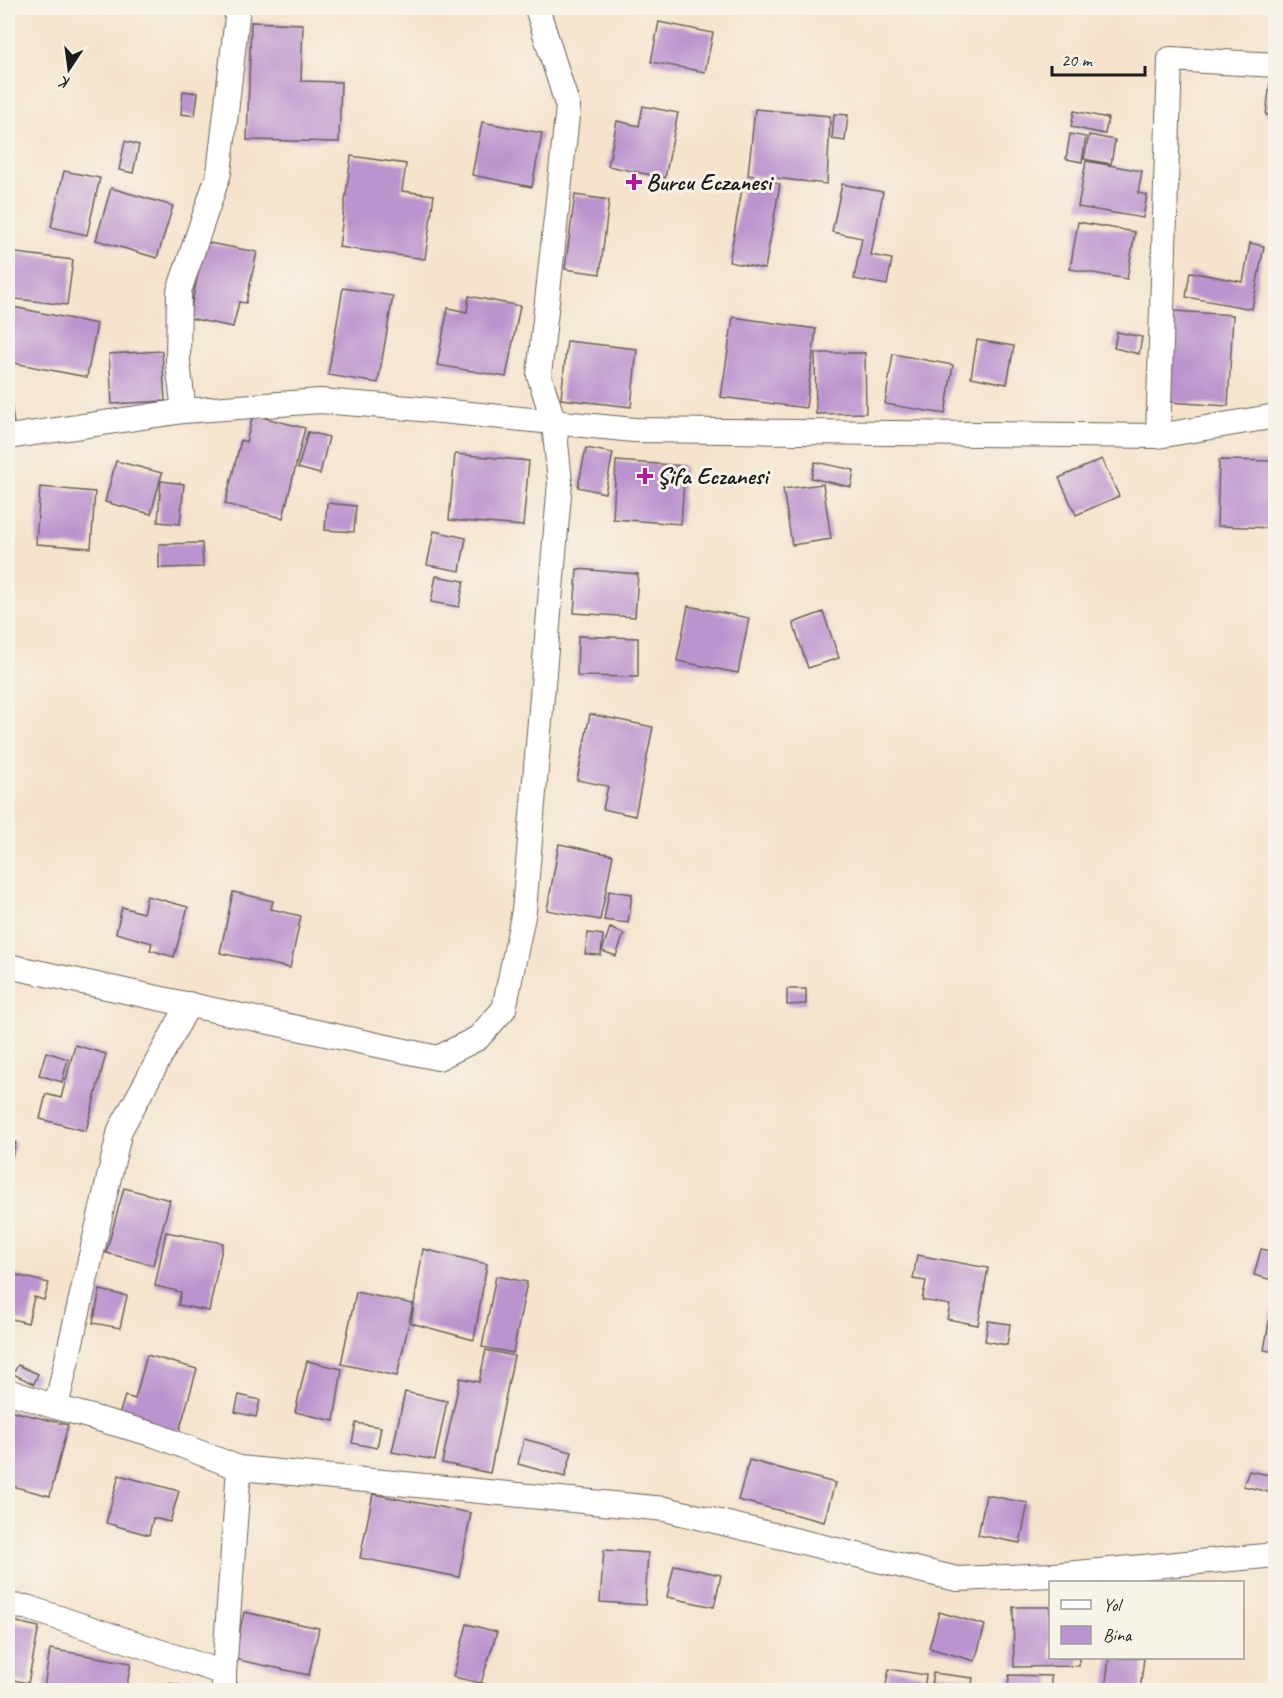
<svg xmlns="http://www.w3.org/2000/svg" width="1283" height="1698" font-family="Caveat,sans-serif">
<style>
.building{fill:#bb93ce}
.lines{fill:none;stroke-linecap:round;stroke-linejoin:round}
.minor-casing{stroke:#68625a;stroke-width:26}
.minor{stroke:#fff;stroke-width:24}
.poi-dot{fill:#b5179e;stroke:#f7f3e8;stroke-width:2}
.labels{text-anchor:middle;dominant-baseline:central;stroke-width:6;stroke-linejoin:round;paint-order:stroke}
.poi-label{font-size:24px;font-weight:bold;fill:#1c1c1c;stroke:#f7f3e8;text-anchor:start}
</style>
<rect width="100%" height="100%" fill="#f7f3e8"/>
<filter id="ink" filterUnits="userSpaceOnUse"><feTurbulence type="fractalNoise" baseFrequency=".0167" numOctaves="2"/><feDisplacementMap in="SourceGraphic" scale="12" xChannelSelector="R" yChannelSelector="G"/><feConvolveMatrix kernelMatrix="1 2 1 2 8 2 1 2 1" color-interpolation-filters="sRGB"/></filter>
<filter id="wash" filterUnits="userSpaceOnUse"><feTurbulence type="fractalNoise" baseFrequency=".008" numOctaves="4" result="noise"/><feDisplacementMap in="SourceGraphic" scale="24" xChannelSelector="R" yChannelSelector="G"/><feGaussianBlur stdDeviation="1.35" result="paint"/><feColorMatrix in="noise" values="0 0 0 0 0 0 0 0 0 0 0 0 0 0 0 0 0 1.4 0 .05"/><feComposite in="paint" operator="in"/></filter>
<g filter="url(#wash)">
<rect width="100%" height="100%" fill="#f5e3cc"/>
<g id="blocks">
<path class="building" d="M 251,22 L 303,24 L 301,81 L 341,82 L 339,142 L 247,140 Z
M 659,22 L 713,33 L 705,72 L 651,62 Z
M 1270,82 L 1276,83 L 1276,116 L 1266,115 Z
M 183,91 L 198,93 L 195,116 L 181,114 Z
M 643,106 L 678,113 L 665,178 L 608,166 L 617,121 L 639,126 Z
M 755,109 L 830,116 L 827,184 L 748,175 Z
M 1074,111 L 1108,118 L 1105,134 L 1071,127 Z
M 834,114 L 848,115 L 845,141 L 832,139 Z
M 482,122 L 542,133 L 532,187 L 472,175 Z
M 1070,134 L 1086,137 L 1082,162 L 1066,159 Z
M 1089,135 L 1115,140 L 1111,164 L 1084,159 Z
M 125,141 L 139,145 L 133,173 L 119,170 Z
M 351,156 L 406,164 L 402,191 L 434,195 L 425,259 L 339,247 Z
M 1086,161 L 1142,171 L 1138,193 L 1147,195 L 1143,218 L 1078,207 Z
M 64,171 L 100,178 L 87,235 L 51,227 Z
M 744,178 L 780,184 L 765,269 L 729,262 Z
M 842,184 L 883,192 L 871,255 L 892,259 L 887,285 L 854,279 L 862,238 L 832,232 Z
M 111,188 L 173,206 L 157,258 L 96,240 Z
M 575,195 L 609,200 L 600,274 L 565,269 Z
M 1078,222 L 1135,232 L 1127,279 L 1070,269 Z
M 204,242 L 257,252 L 246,303 L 239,302 L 233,327 L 189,318 Z
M 1250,243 L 1264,246 L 1252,309 L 1186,297 L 1190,272 L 1243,282 Z
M 8,252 L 73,260 L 67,305 L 8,298 Z
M 343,288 L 393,296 L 378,383 L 328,375 Z
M 469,296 L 520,306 L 506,377 L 437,365 L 448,308 L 467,312 Z
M 8,306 L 97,324 L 87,377 L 8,362 Z
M 1174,311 L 1233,315 L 1228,406 L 1169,402 Z
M 733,317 L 816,329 L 806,408 L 721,397 Z
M 1117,332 L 1142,337 L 1139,354 L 1114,348 Z
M 977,340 L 1014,346 L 1007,384 L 971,377 Z
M 567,341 L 637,349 L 631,407 L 561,399 Z
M 162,351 L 165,401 L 112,404 L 109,354 Z
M 815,353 L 865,353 L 866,413 L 816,414 Z
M 893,354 L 953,365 L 945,414 L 885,404 Z
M 8,389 L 9,389 L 14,424 L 8,425 Z
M 253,415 L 305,428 L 283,518 L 225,504 L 241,440 L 246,442 Z
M 308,432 L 329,437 L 320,474 L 298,468 Z
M 586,448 L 613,453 L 605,493 L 578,487 Z
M 455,454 L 529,461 L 523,526 L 449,520 Z
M 1102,459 L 1119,496 L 1076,515 L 1059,478 Z
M 1219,460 L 1276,461 L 1274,528 L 1217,526 Z
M 116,461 L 162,473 L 151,514 L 105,502 Z
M 616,461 L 685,466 L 681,524 L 613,519 Z
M 815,462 L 854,470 L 851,487 L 811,478 Z
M 161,481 L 184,484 L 180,524 L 158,522 Z
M 823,484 L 831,539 L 792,545 L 783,489 Z
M 40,487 L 95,492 L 91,548 L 36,544 Z
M 327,503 L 356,506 L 354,532 L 325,530 Z
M 434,531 L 466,538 L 460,571 L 427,565 Z
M 202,543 L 203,567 L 159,568 L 159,544 Z
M 577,569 L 638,574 L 635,617 L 574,613 Z
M 436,576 L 464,581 L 459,607 L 431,602 Z
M 688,606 L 749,618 L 738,673 L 677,661 Z
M 823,612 L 839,658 L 808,668 L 793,623 Z
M 578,636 L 638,638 L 638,677 L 577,676 Z
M 590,714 L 653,727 L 635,816 L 603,809 L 608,786 L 577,780 Z
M 559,844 L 613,855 L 600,920 L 547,910 Z
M 609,891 L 632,894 L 628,923 L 604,920 Z
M 233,892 L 273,901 L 271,909 L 301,916 L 290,968 L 220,953 Z
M 147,896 L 188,907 L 174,957 L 150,950 L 152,943 L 116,933 L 122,907 L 143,913 Z
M 610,928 L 624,934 L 616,956 L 602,951 Z
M 588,933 L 603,935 L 601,955 L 585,954 Z
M 787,989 L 806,989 L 806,1004 L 787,1005 Z
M 75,1045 L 106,1054 L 86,1131 L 40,1119 L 46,1094 L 61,1098 Z
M 46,1052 L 68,1059 L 62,1082 L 39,1075 Z
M 8,1140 L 16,1143 L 9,1166 L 8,1166 Z
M 124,1188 L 170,1200 L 153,1265 L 106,1253 Z
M 166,1232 L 223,1243 L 209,1311 L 178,1305 L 181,1292 L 155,1286 Z
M 423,1249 L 487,1264 L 474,1340 L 411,1323 Z
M 1261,1249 L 1276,1252 L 1276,1281 L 1254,1275 Z
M 917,1255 L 988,1268 L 978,1325 L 947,1319 L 950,1305 L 922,1300 L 926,1281 L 913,1279 Z
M 8,1273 L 49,1283 L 44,1300 L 34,1297 L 28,1323 L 8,1318 Z
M 496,1276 L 527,1282 L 513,1353 L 482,1347 Z
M 100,1290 L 127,1296 L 120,1328 L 93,1323 Z
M 356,1292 L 413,1304 L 397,1376 L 341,1364 Z
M 1274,1295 L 1276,1296 L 1276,1352 L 1264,1350 Z
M 988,1321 L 1010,1324 L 1007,1345 L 985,1341 Z
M 486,1350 L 514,1356 L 490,1473 L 442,1463 L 460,1378 L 479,1382 Z
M 147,1355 L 197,1369 L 178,1435 L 118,1418 L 125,1396 L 135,1399 Z
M 307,1361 L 342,1369 L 334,1421 L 295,1412 Z
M 18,1365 L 38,1374 L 34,1384 L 13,1374 Z
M 405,1392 L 447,1401 L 435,1460 L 392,1452 Z
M 239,1395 L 260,1400 L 256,1417 L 235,1412 Z
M 8,1410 L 68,1425 L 50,1496 L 8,1485 Z
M 356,1423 L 381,1427 L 377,1448 L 352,1443 Z
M 524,1439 L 572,1452 L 565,1477 L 518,1464 Z
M 749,1460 L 835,1483 L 824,1522 L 738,1500 Z
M 1249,1471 L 1275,1476 L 1273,1493 L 1243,1486 Z
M 119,1475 L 179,1491 L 170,1522 L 153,1518 L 149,1535 L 106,1523 Z
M 373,1494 L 471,1513 L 459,1577 L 360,1558 Z
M 986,1495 L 1028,1503 L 1020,1543 L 978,1535 Z
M 604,1550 L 648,1553 L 645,1605 L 600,1602 Z
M 674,1565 L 721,1575 L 714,1607 L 667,1597 Z
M 1013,1607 L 1050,1607 L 1050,1658 L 1079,1658 L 1079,1666 L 1014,1667 Z
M 244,1612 L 319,1628 L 309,1675 L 234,1659 Z
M 939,1612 L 985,1625 L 975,1661 L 929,1648 Z
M 8,1620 L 39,1627 L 28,1683 L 8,1679 Z
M 467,1624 L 497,1632 L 481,1683 L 453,1677 Z
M 50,1649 L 131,1663 L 126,1690 L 59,1690 L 44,1688 Z
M 1109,1658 L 1144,1658 L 1140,1690 L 1105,1690 Z
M 889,1669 L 926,1675 L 924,1690 L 885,1690 Z
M 933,1673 L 973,1678 L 971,1690 L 930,1690 Z
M 1009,1675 L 1051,1676 L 1051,1690 L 1008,1690 Z
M 168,1683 L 202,1689 L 202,1690 L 166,1690 Z
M 481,1683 L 507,1690 L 479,1690 Z"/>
</g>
</g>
<g filter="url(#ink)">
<use href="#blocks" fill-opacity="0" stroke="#68625a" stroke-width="1.5"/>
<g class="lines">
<defs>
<path id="minor" d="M 184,411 L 178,363 L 179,291 L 219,173 L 238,8
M 1158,436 L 1170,59 L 1276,65
M 8,437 L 184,411 L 320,401 L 410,408 L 634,430 L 1158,436 L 1276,416
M 8,966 L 438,1058 L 478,1038 L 504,1009 L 524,911 L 560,482 L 554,423 L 539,375 L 568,107 L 537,8
M 8,1391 L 56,1407 L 155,1435 L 239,1468 L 665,1509 L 957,1579 L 1054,1575 L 1276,1555
M 56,1407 L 120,1130 L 189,1004
M 8,1606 L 26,1607 L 224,1673
M 224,1690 L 224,1673 L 239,1468"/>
</defs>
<use href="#minor" class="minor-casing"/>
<use href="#minor" class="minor"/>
</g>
</g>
<g class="poi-dot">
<path d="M631 173h6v6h6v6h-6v6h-6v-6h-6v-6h6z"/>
<path d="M642 467h6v6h6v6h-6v6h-6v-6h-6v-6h6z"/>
</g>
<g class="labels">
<g class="poi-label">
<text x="646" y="182">Burcu Eczanesi</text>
<text x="657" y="476">Şifa Eczanesi</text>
</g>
</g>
<rect width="1283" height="1698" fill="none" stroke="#f7f3e8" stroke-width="30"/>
<rect x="1049" y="1581" width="195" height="78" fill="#f7f3e8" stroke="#9f9d96" stroke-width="1.5"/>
<rect x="1061" y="1600" width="30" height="9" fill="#ffffff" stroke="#9f9d96" stroke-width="1.5"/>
<text x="1103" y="1611" font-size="18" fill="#1c1c1c">Yol</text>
<rect x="1061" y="1626" width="30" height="18" fill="#bb93ce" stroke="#9f9d96" stroke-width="1.5"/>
<text x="1103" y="1641" font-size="18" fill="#1c1c1c">Bina</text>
<g transform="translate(69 69) rotate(193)" stroke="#f7f3e8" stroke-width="4.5" paint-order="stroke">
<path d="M0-4.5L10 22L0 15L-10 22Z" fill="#1c1c1c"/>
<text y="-9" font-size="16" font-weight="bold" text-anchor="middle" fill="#1c1c1c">K</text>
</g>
<path d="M1052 66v9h93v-9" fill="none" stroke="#1c1c1c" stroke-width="3"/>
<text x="1061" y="66" font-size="18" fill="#1c1c1c" stroke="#f7f3e8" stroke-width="4.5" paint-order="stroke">20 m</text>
</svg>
